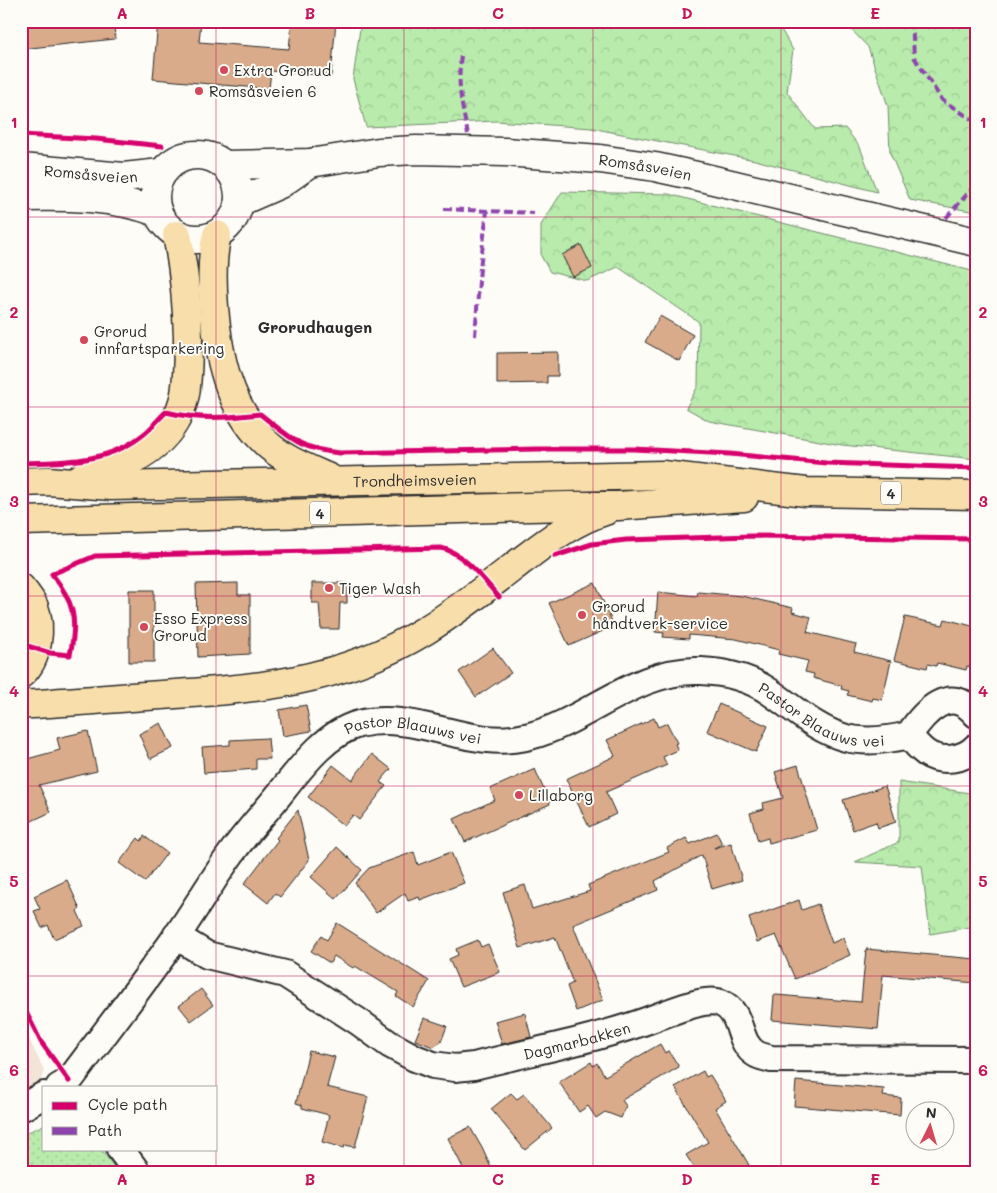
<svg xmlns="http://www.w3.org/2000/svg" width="997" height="1193" font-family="Mali,sans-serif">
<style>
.built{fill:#f2e4d6}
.forest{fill:url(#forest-crowns);stroke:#728b6c}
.park{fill:url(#park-dots);stroke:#728b6c}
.building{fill:#d9ab8a;stroke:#2b2b2b}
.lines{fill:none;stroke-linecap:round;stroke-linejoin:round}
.street-casing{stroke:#2b2b2b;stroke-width:30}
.secondary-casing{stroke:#2b2b2b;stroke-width:31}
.highway-casing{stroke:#2b2b2b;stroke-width:31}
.street{stroke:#fdfcf7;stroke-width:26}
.secondary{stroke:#fdfcf7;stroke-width:28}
.highway{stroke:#f8deab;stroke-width:28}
.quiet{stroke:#8e44ad;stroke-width:4;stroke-dasharray:8 4;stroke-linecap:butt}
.cycleway-casing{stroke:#fdfcf7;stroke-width:8}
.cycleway{stroke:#d6006c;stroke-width:5}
.grid{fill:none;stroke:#c2185b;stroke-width:1;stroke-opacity:0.55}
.poi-dot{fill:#d1495b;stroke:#fdfcf7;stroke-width:2}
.labels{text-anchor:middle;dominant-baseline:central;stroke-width:4;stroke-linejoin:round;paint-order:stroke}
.shield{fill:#fdfcf7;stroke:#6a6a68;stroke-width:1}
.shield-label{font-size:14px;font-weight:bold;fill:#2b2b2b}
.poi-label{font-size:15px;fill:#2b2b2b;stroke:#fdfcf7;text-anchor:start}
.street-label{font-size:15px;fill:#2b2b2b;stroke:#fdfcf7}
.neighbourhood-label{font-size:16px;font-weight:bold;fill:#2b2b2b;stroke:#fdfcf7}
.neatline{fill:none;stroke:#c2185b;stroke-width:2}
.grid-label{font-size:16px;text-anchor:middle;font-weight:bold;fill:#c2185b}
</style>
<defs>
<pattern id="forest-crowns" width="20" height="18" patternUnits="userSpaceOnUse" patternTransform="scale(1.25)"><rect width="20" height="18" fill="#b8ebac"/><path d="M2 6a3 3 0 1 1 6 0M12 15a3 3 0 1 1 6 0" fill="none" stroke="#9eca94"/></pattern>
<pattern id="park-dots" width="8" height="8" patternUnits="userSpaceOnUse" patternTransform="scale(1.25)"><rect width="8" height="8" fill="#b8ebac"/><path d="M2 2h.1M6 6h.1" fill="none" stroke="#9eca94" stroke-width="1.8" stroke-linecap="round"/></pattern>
</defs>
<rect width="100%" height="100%" fill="#fdfcf7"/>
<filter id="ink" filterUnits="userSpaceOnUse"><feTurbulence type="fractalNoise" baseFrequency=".02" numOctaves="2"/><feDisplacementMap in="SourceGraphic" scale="10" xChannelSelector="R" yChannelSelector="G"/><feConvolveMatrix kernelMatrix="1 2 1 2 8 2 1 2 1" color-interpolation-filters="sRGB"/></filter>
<g filter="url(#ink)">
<path class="built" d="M 21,1023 L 43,1068 L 44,1073 L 37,1086 L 21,1097 Z"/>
<path class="forest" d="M 361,21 L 776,21 L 793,50 L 787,92 L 815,129 L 845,128 L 860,147 L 877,192 L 755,160 L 591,128 L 496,121 L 366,127 L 353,79 Z
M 843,21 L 976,21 L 976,212 L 910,200 L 890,153 L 888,106 L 868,47 Z
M 562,192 L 668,194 L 976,272 L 976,459 L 842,445 L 709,421 L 686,408 L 698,386 L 699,322 L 618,267 L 587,281 L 550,272 L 541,256 L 541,225 Z
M 899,782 L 976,794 L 976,926 L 930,934 L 922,866 L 855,862 L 899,842 Z"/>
<path class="park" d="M 44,1125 L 44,1149 L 101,1149 L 118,1172 L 21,1169 L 21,1135 Z"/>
<path class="building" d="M 21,21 L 114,21 L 115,39 L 21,49 Z
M 158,21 L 201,21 L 199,42 L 289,49 L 292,21 L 336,21 L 331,76 L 271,71 L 269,89 L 153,79 Z
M 581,245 L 592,268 L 573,277 L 562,255 Z
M 660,316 L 693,335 L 679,361 L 645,342 Z
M 558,352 L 558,376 L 547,376 L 547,383 L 497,384 L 497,353 Z
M 238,583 L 238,595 L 250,595 L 250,654 L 198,657 L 196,584 Z
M 312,583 L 347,583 L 347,603 L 340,603 L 339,629 L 321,629 L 319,603 L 312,603 Z
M 595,583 L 614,626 L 569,646 L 549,603 Z
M 129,590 L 154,590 L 154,662 L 129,662 Z
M 658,592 L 697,596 L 698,592 L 742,596 L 793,608 L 792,612 L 811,617 L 807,632 L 856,644 L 854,652 L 891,661 L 882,700 L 873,698 L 872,701 L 847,695 L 849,691 L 841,689 L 842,686 L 813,678 L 814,674 L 805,672 L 808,661 L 778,654 L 779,650 L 736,639 L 689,635 L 689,639 L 663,637 L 664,633 L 655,632 Z
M 905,617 L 943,625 L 945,619 L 976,627 L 976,668 L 967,666 L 966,670 L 937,663 L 936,666 L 928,664 L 927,668 L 894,660 Z
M 493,648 L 511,673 L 476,697 L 459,672 Z
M 719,704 L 768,726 L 756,752 L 707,731 Z
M 306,705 L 311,731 L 283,736 L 279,710 Z
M 654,718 L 658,727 L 667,723 L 677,743 L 675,744 L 678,750 L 663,757 L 667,765 L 606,792 L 616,814 L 589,827 L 566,779 L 615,756 L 607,740 Z
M 161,723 L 173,748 L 150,759 L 139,734 Z
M 88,731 L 97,771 L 39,785 L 51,812 L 21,826 L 21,747 L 27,759 L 60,750 L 57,738 Z
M 268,738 L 270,759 L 256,759 L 256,769 L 204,773 L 202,747 L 230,745 L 230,740 Z
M 372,754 L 391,769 L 380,782 L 386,786 L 359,820 L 353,815 L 344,826 L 308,797 L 333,765 L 352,780 Z
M 798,765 L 817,830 L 769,843 L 768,838 L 758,841 L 750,813 L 764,809 L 763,803 L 783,798 L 775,772 Z
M 535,769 L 550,804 L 465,842 L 454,819 L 495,800 L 490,789 Z
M 885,786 L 896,822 L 878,828 L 876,822 L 853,830 L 843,800 Z
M 298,810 L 309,860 L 280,897 L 275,893 L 268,903 L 244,884 L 278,840 L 276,838 Z
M 717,833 L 722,844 L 714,848 L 731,843 L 742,880 L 712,889 L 702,855 L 655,881 L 658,890 L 573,925 L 603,1000 L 576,1011 L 567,986 L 573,983 L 555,937 L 520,948 L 503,892 L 525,885 L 532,909 L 590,891 L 588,885 L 669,852 L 667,848 L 686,838 L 690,844 Z
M 144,836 L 167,853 L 145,882 L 119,863 L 138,838 L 141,841 Z
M 337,847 L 362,870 L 336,899 L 311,877 Z
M 414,852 L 418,865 L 451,852 L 464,883 L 420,900 L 419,897 L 408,901 L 405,893 L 376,913 L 355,883 L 369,868 Z
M 67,880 L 80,909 L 77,911 L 84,926 L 54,939 L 48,925 L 42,928 L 34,911 L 40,909 L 34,896 Z
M 799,900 L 802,910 L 818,904 L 832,943 L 843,938 L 850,955 L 795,979 L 776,935 L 757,942 L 749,918 Z
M 337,923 L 429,981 L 413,1007 L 396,996 L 398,992 L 355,966 L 353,968 L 334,956 L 330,963 L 311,951 L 321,936 L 327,940 Z
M 478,940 L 481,947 L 488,944 L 500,972 L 461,987 L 449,959 L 458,955 L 456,949 Z
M 866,949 L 976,959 L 976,983 L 883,975 L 878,1029 L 772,1020 L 774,996 L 776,995 L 861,1002 Z
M 201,989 L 213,1005 L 191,1021 L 179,1006 Z
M 525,1013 L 531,1037 L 502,1044 L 495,1021 Z
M 424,1018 L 447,1026 L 441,1042 L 433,1047 L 415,1040 Z
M 660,1044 L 665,1053 L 669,1051 L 679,1067 L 622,1100 L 626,1106 L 621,1118 L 605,1112 L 596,1118 L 588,1106 L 579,1112 L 559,1082 L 591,1062 L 593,1066 L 597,1063 L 605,1076 Z
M 309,1051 L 335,1057 L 327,1087 L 368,1097 L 355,1147 L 345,1145 L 344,1148 L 322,1142 L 329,1115 L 302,1108 L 302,1105 L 296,1103 Z
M 703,1071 L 706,1077 L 710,1075 L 726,1101 L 715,1108 L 749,1165 L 738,1172 L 697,1172 L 686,1155 L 708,1142 L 675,1087 Z
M 796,1081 L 884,1089 L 883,1096 L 901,1098 L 900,1115 L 794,1106 Z
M 511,1093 L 517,1099 L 524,1094 L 552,1128 L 525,1150 L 491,1109 Z
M 470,1127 L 482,1148 L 493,1172 L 465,1172 L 448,1138 Z"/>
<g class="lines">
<defs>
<g id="street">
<path d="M 909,735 C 914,742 919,748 926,753 C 941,763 964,760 976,747"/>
<path id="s1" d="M 176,936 L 207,955 L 285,974 L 359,1022 L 389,1044 L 415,1058 L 433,1065 L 455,1068 L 474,1066 C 537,1050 601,1039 662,1015 C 676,1010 707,997 721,1003 C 744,1013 736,1042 756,1054 C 761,1057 766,1057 771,1059 L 976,1060"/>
<path id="s2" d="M 59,1087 L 69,1081 C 105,1033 141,986 176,937 C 194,911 210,884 228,858 C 243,836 261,817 278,796 C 299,770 325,733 359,724 C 418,710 470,752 530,736 C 589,720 637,668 701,671 C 725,672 750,678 770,692 C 795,709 816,730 846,738 C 867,743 888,740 909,735 C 924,712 950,683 976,714"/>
<path d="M 21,1108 L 44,1095"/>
<path d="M 120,1149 L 137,1172"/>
</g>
<g id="secondary">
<circle cx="197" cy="197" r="42"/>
<path id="s3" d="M 225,165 L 310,163 L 379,152 L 416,150 L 505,152 L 600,159 L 655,167 L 701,177 L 976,242"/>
<path id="s4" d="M 21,168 L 124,177 L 161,173"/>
<path d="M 21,197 C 67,196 114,196 157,212"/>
<path d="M 239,202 L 280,184 L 310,163"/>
</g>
<g id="highway">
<path d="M 217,235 C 211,258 212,283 214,307 C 218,355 228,405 263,440 C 281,459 306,468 329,478"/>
<path d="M 82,477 C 127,467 175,445 185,394 C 188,375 188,356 188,337 C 187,302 184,269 177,235"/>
<path id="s5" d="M 21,482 L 48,481 L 111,486 L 663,475 L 806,492 L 976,495"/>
<path d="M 21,521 L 568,506 L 618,506 L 744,497"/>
<path d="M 21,588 C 26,594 31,600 34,607 C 42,628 38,659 21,674"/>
<path d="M 21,704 C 35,705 49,703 63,702 C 85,701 108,699 131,697 C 237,690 332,688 426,630 C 460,609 490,585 521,561 C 548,541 573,521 605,511"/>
</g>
</defs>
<use href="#street" class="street-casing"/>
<use href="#secondary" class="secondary-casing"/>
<use href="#highway" class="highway-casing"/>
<use href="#street" class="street"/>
<use href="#secondary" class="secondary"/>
<use href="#highway" class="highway"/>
<path class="quiet" d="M 912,21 L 914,57 L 942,100 L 976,122
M 461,56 C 457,84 462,108 468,134
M 444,209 L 534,213
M 946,218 L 976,184
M 475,336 L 480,268 L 487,211"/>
<defs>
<path id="cycleway" d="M 21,135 L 96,139 L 162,146
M 21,463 C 64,462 109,463 144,434 C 152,428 158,419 166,412 C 199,420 226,418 260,414 C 291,438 299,449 340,453 L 537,449 L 634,449 L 730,454 L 826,463 L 976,468
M 555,556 L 592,544 L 626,540 L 752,536 L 976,539
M 21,644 L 50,653 L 70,655 C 78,619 74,602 52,574 L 95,556 L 441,548 C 463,552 484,580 499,597
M 21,1002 L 41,1042 L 69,1081"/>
</defs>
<use href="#cycleway" class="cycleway-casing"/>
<use href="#cycleway" class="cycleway"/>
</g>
</g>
<path class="grid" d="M 216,21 L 216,1087M 404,21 L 404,1172M 593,21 L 593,1172M 781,21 L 781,1172M 21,217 L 976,217M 21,407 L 976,407M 21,596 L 976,596M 21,786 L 976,786M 21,976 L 976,976M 216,1149 L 216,1172"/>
<g class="poi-dot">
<circle cx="224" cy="70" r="5"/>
<circle cx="199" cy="91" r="5"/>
<circle cx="84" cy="340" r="5"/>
<circle cx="329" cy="588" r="5"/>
<circle cx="582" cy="615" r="5"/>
<circle cx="144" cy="627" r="5"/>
<circle cx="519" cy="795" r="5"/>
</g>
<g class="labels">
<g class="shield">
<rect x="881" y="481.5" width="20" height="23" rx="4"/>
<rect x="310" y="501.5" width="20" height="23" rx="4"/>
</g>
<g class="shield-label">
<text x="891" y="493">4</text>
<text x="320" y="513">4</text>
</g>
<g class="poi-label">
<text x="234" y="70">Extra Grorud</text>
<text x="209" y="91">Romsåsveien 6</text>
<text x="94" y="331">Grorud<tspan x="94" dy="17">innfartsparkering</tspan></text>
<text x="339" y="588">Tiger Wash</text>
<text x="592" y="606">Grorud<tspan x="592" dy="17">håndtverk-service</tspan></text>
<text x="154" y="618">Esso Express<tspan x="154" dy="17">Grorud</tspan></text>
<text x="529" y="795">Lillaborg</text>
</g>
<g class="street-label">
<text stroke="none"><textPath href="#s3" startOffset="422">Romsåsveien</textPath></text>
<text stroke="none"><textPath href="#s4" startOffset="70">Romsåsveien</textPath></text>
<text stroke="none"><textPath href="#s5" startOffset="394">Trondheimsveien</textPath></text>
<text stroke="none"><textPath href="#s2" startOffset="965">Pastor Blaauws vei</textPath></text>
<text stroke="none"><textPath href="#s2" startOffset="530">Pastor Blaauws vei</textPath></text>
<text stroke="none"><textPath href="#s1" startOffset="438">Dagmarbakken</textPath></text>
</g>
<g class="neighbourhood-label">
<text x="315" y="326">Grorudhaugen</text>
</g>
</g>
<rect width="997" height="1193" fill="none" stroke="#fdfcf7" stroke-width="55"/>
<rect x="42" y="1086" width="175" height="65" fill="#fdfcf7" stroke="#a9a8a5"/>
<rect x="52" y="1102" width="25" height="8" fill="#d6006c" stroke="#a9a8a5"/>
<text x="88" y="1110" font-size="15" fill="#2b2b2b">Cycle path</text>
<rect x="52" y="1127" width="25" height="8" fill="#8e44ad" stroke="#a9a8a5"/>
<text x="88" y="1136" font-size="15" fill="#2b2b2b">Path</text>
<g transform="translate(930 1126) rotate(5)"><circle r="24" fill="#fdfcf7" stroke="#a9a8a5"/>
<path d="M0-4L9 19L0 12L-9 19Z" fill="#d1495b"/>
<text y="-8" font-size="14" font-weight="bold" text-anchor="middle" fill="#2b2b2b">N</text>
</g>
<rect x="28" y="28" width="942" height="1138" class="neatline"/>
<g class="grid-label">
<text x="122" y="19">A</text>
<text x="310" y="19">B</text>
<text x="498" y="19">C</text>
<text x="687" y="19">D</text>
<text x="875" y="19">E</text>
<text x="14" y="128">1</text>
<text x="983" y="128">1</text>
<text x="14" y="318">2</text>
<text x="983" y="318">2</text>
<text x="14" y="507">3</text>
<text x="983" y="507">3</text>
<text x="14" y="697">4</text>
<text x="983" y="697">4</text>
<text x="14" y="887">5</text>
<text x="983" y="887">5</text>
<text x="14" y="1076">6</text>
<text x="983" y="1076">6</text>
<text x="122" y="1185">A</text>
<text x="310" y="1185">B</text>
<text x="498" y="1185">C</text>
<text x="687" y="1185">D</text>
<text x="875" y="1185">E</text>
</g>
</svg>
